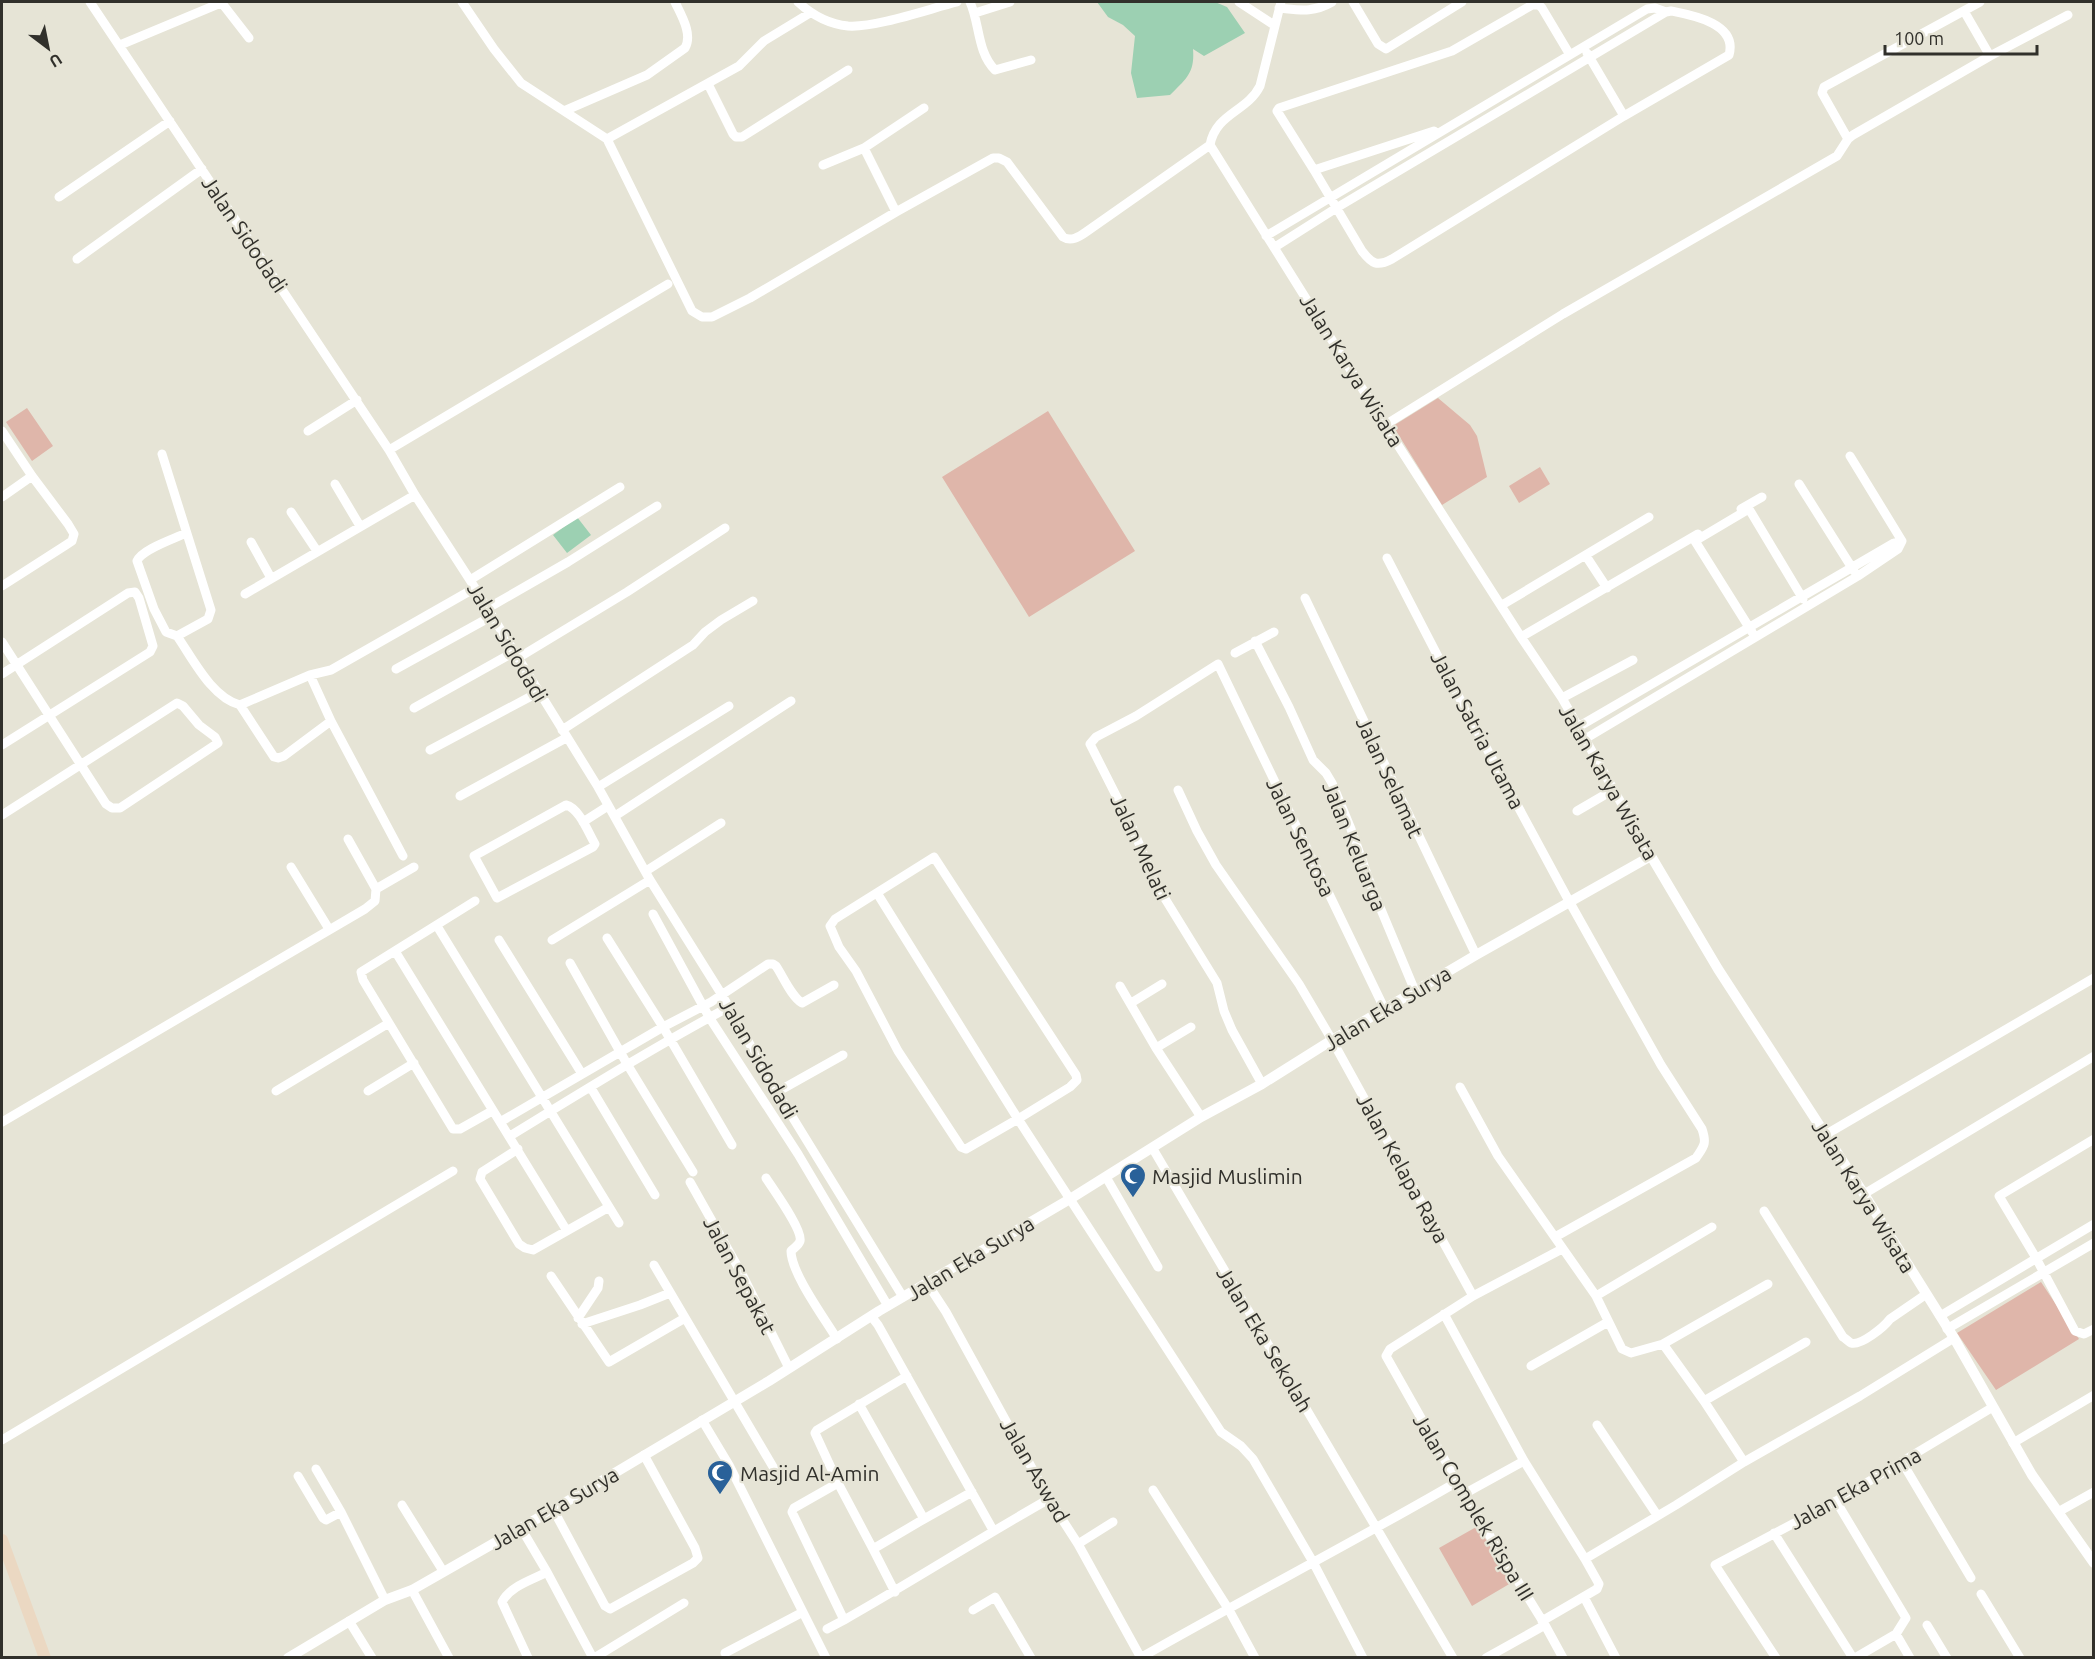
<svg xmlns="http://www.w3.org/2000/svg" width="2095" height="1659" font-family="Ubuntu,sans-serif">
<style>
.green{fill:#dfb6aa}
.water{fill:#9cd0b2}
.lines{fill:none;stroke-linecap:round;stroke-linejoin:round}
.minor{stroke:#fff;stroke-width:9}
.tertiary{stroke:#fff;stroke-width:10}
.secondary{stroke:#ebd8c2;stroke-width:12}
.labels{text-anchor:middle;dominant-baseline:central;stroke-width:4.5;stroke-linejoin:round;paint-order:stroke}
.street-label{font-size:21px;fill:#31302b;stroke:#e6e4d6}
.poi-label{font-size:21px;fill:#31302b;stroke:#e6e4d6;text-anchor:start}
</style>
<rect width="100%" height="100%" fill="#e6e4d6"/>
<path class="green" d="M 1438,398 L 1470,425 L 1477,436 L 1487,477 L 1442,505 L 1393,426 Z
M 27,408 L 53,446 L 32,461 L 6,422 Z
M 1048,411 L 1135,551 L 1029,617 L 942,477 Z
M 1540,467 L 1550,484 L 1519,503 L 1509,486 Z
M 2041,1282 L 2079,1339 L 1996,1390 L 1957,1333 Z
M 1478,1526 L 1511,1583 L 1472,1606 L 1439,1548 Z"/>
<path class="water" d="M 1097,2 L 1215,2 L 1227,7 L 1245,33 L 1204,56 L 1193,49 C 1195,73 1186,79 1170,95 L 1137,98 L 1131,73 L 1135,36 L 1123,25 L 1108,17 Z
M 577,517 L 591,535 L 567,553 L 553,535 Z"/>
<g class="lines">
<path class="minor" d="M 90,2 L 389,450 L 415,495 L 470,580 L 598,787 L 650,880 L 722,995 L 777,1092 L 903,1297
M 221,2 L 249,38
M 462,2 L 494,49 L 521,83 L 607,139 L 692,311 L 702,317 L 712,317 L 750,298 L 896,212 L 993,158 L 999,158 L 1007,162 L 1063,237 C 1071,242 1079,237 1086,232 L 1210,145
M 798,2 C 812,15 828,24 848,26 C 875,28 929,9 957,2
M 970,2 C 980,24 977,52 995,70 L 1031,60
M 1239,2 L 1274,25
M 1281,2 L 1260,86 C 1247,112 1216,113 1210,145 L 1385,425 L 1521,637 L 1562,698 L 1651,856
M 1353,2 L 1378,44 L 1386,49 L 1462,2
M 1279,8 C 1300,10 1313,13 1332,2
M 1964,11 L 1990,56
M 975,13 L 1010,2
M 120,45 L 223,2
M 1587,53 L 1624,116
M 708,84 L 733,134 L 736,137 L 742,137 L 848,70
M 564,111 L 647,75 L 685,48 C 693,34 681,15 675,2
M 1434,131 L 1314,170 L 1362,251 C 1372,264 1377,267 1392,259 L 1624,116 L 1729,55 C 1738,23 1691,15 1671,11 L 1666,12
M 607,139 L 739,66 L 764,41 L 810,13
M 1848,139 L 1822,93 L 1824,87 L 1980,2
M 864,148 L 896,212
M 823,165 L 864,148 L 924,108
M 1314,170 L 1277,111 L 1279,108 L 1452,51 L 1532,5 L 1539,5 L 1542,8 L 1570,55
M 59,197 L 170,121
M 1266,236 L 1647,9 L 1655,8 L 1666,12 L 1338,207 L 1275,247
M 77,259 L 202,169
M 1385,425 L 1563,314 L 1837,156 L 1848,139 L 1853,135 L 1990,56 L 2068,15
M 2,431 L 32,476 L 68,524 L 74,534 L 72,541 L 66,545 L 2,586
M 308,431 L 357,400
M 389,450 L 668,284
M 162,454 L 211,610 L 208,619 L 177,636
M 1850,456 L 1902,541
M 335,484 L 360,526
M 1799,484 L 1854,571
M 2,497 L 32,476
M 1741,509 L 1762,497
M 291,512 L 317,551
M 186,533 C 174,539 142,549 137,561 L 154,609 L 166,632 L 177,636 C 193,659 212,698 240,705 L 274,757 L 278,758 L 284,756 L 331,721
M 251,542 L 271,578
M 1586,556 L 1607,588
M 1387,558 L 1460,699 L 1569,901 L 1661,1065 L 1702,1129 C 1707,1144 1704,1146 1696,1158 L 1555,1237
M 470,580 L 620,487
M 245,594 L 415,495
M 1305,598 L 1476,955
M 1502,605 L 1649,517
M 488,608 L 568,562 L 657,506
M 1752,632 L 1695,541 L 1749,509 L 1803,599
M 1521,637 L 1698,534
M 1255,641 L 1289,707 L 1313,760 L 1326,773 L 1332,783 L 1351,829 L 1372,888 L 1415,991
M 2,642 L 106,804 L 112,808 L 120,808 L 218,743 L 215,737 L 199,725 L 183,706 L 177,703 L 2,815
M 1235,653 L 1274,632
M 518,658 L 627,592 L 725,528
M 396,669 L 492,616
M 2,674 L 128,593 L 135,592 L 139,598 L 153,646 L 150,652 L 2,745
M 310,675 L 331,721 L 403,856
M 1562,698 L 1633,660
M 240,705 L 310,675 L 331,670 L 475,588
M 414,708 L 514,652
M 1578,727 L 1894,543 L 1902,541
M 562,730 L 693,645 L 705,632 L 721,620 L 753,601
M 1585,739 L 1858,576 L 1898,549 L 1902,541
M 430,750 L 539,692
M 598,787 L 729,706
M 1178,790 L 1197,831 L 1216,865 L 1299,984 L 1332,1040 L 1473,1296
M 460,796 L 566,738
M 566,805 C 579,808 588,832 595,844 L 593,847 L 497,898 L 474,856 Z
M 1577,811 L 1613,790
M 615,816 L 791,701
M 583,822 L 608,806
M 348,839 L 376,889
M 934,857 L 1076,1075 L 1077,1080 L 1070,1087 L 1018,1119 L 966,1149 L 961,1147 L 898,1051 L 856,971 L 839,947 L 830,926 L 835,919 Z
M 291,867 L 329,929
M 646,871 L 721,823
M 877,893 L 1018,1119 L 1221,1432 L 1241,1446 L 1253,1459 L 1313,1562 L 1363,1658
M 653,914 L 709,1017 L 798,1154 L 888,1306
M 437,926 L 619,1223
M 607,938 L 663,1027 L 732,1145
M 499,940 L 582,1074
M 552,940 L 650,880
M 395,951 L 567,1231
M 570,963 L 627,1064 L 693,1172
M 1120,986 L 1156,1048 L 1201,1117
M 1131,1003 L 1162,984
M 389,1023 L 453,1129 L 460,1129 L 492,1111
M 1156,1048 L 1191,1027
M 1262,1084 L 1232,1030 L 1224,1011 L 1217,983 L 1156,884 L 1132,827 L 1090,744 L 1096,737 L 1136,716 L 1218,664 L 1385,1010
M 1460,1087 L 1498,1156 L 1596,1296 L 1622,1349 L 1631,1353 L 1663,1344 L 1704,1401 L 1744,1462
M 591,1088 L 655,1195
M 276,1091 L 389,1023 L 363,980 L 361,972 L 475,901
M 368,1091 L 414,1063
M 777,1092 L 843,1055
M 2,1122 L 365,909 L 375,901 L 376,889 L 414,867
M 500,1122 L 663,1027 L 711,1002 L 768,964 L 773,964 L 776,966 C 784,978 791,996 802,1003 L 834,985
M 1825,1135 L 2094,978
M 510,1136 C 582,1092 654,1047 729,1007
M 2094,1139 L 1999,1196 L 2036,1258 L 2075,1331 L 2084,1334 L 2094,1329
M 518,1149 L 482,1172 L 480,1179 L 519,1244 L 525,1248 L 533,1250 L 609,1207
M 1153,1149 L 1453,1658
M 1106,1177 L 1158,1267
M 766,1178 C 773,1189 803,1230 800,1241 C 799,1245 794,1248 791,1251 C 791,1273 825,1319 837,1339
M 690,1182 L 743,1276 L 789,1368
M 1864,1194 L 2094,1056
M 1764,1211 L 1843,1337 C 1845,1338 1849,1342 1851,1343 C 1861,1346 1884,1327 1890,1319 L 1925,1295
M 1562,1249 L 1473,1296 L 1390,1349 L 1386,1356 L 1464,1494 L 1545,1625 L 1563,1658
M 654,1265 L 779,1477
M 551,1276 L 609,1362 L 685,1318
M 927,1283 L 946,1312 L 1049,1499 L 1078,1544 L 1141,1658
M 1596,1296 L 1712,1227
M 1444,1314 L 1524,1461 L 1585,1559 L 1599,1584 L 1597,1589 L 1542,1621
M 871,1316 L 878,1325 L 993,1530
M 1940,1316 L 2094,1224
M 578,1318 L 598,1288 L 599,1281
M 582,1324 L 640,1305 L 670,1293
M 1947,1329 L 2094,1243
M 1663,1344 L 1768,1284
M 1531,1366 L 1608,1322
M 907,1376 L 817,1430 L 815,1433 L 838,1483 L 873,1549 L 924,1519 L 972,1492
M 1704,1401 L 1806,1342
M 859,1404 L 924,1519
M 702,1420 L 729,1465 L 826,1658
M 1597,1425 L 1657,1515
M 2,1440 L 453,1171
M 2013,1443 L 2094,1395
M 1902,1462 L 1971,1578
M 316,1469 L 341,1512 L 385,1600
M 298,1476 L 323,1518 L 326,1520 L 341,1512
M 838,1483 L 794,1508 L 792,1512 L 844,1620 C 913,1581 980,1538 1049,1499
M 1153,1490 L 1229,1610 L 1255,1658
M 1464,1494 L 1524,1461
M 1836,1501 L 1906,1618 L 1896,1634 L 1855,1658
M 402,1505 L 443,1571
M 553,1509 L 605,1606 L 610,1609 L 693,1563 L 698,1558 L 695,1548 L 644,1455
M 2058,1512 L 2094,1492
M 521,1528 L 547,1572 L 593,1658
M 1774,1533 L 1853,1658
M 1078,1544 L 1113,1522
M 873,1549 L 895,1592
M 1585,1559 L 1676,1505 L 1744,1462 L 1860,1396 L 1954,1338
M 412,1590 L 449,1658
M 1981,1594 L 2020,1658
M 1584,1597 L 1616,1658
M 973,1610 L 995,1597 L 1031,1658
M 349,1621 L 372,1658
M 1927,1625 L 1947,1658
M 827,1629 L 844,1620
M 1896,1634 L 1910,1658
M 725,1653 L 803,1612
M 528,1658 L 502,1602 C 510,1586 532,1580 547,1572
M 594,1658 L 684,1603
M 1140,1658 C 1245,1598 1352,1543 1457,1482
M 1486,1658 L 1545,1625
M 1776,1658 L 1715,1565 L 1836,1501 L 1993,1407"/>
<path class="tertiary" d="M 288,1658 L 385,1600 L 412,1590 L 566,1502 L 769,1381 L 879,1311 L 1070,1199 L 1201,1117 L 1262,1084 L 1332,1040 L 1476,955 L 1651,856 L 1718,969 L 1864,1194 L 1954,1338 L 2032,1475 L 2094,1563"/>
<path class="secondary" d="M 2,1540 L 45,1658"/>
</g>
<defs>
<symbol id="mosque-pin" viewBox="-11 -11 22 30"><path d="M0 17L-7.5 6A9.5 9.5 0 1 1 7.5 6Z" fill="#296199" stroke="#e6e4d6"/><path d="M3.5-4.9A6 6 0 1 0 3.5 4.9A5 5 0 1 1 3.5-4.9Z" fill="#fff"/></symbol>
</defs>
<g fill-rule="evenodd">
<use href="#mosque-pin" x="1118" y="1161" width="30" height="40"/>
<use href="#mosque-pin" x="705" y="1458" width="30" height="40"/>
</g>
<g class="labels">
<g class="street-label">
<text transform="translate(245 234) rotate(56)">Jalan Sidodadi</text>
<text transform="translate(1352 370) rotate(58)">Jalan Karya Wisata</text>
<text transform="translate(508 642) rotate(59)">Jalan Sidodadi</text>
<text transform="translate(1478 730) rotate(62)">Jalan Satria Utama</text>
<text transform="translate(1390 777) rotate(65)">Jalan Selamat</text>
<text transform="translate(1609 782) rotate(60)">Jalan Karya Wisata</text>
<text transform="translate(1301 837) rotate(64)">Jalan Sentosa</text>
<text transform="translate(1355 846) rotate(68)">Jalan Keluarga</text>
<text transform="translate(1141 847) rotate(65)">Jalan Melati</text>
<text transform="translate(1387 1008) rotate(-31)">Jalan Eka Surya</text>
<text transform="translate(759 1058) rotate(60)">Jalan Sidodadi</text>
<text transform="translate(1403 1168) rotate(61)">Jalan Kelapa Raya</text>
<text transform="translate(1864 1196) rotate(58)">Jalan Karya Wisata</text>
<text transform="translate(970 1258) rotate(-31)">Jalan Eka Surya</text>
<text transform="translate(740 1275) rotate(62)">Jalan Sepakat</text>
<text transform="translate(1265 1339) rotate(59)">Jalan Eka Sekolah</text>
<text transform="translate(1035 1470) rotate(60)">Jalan Aswad</text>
<text transform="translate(1855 1488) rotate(-29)">Jalan Eka Prima</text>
<text transform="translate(1474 1507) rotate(59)">Jalan Complek Rispa III</text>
<text transform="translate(554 1508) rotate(-30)">Jalan Eka Surya</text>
</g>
<g class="poi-label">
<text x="1152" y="1176">Masjid Muslimin</text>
<text x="740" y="1473">Masjid Al-Amin</text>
</g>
</g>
<rect width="2095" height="1659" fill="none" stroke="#31302b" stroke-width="6"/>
<g transform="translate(48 48) rotate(148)" stroke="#e6e4d6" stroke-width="4.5" paint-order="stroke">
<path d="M0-4.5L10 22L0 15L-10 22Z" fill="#31302b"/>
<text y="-9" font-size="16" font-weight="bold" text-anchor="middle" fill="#31302b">U</text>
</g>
<path d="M1885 45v9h152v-9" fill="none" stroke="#31302b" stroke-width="3"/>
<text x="1894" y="45" font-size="18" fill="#31302b" stroke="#e6e4d6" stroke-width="4.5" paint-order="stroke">100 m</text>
</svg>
